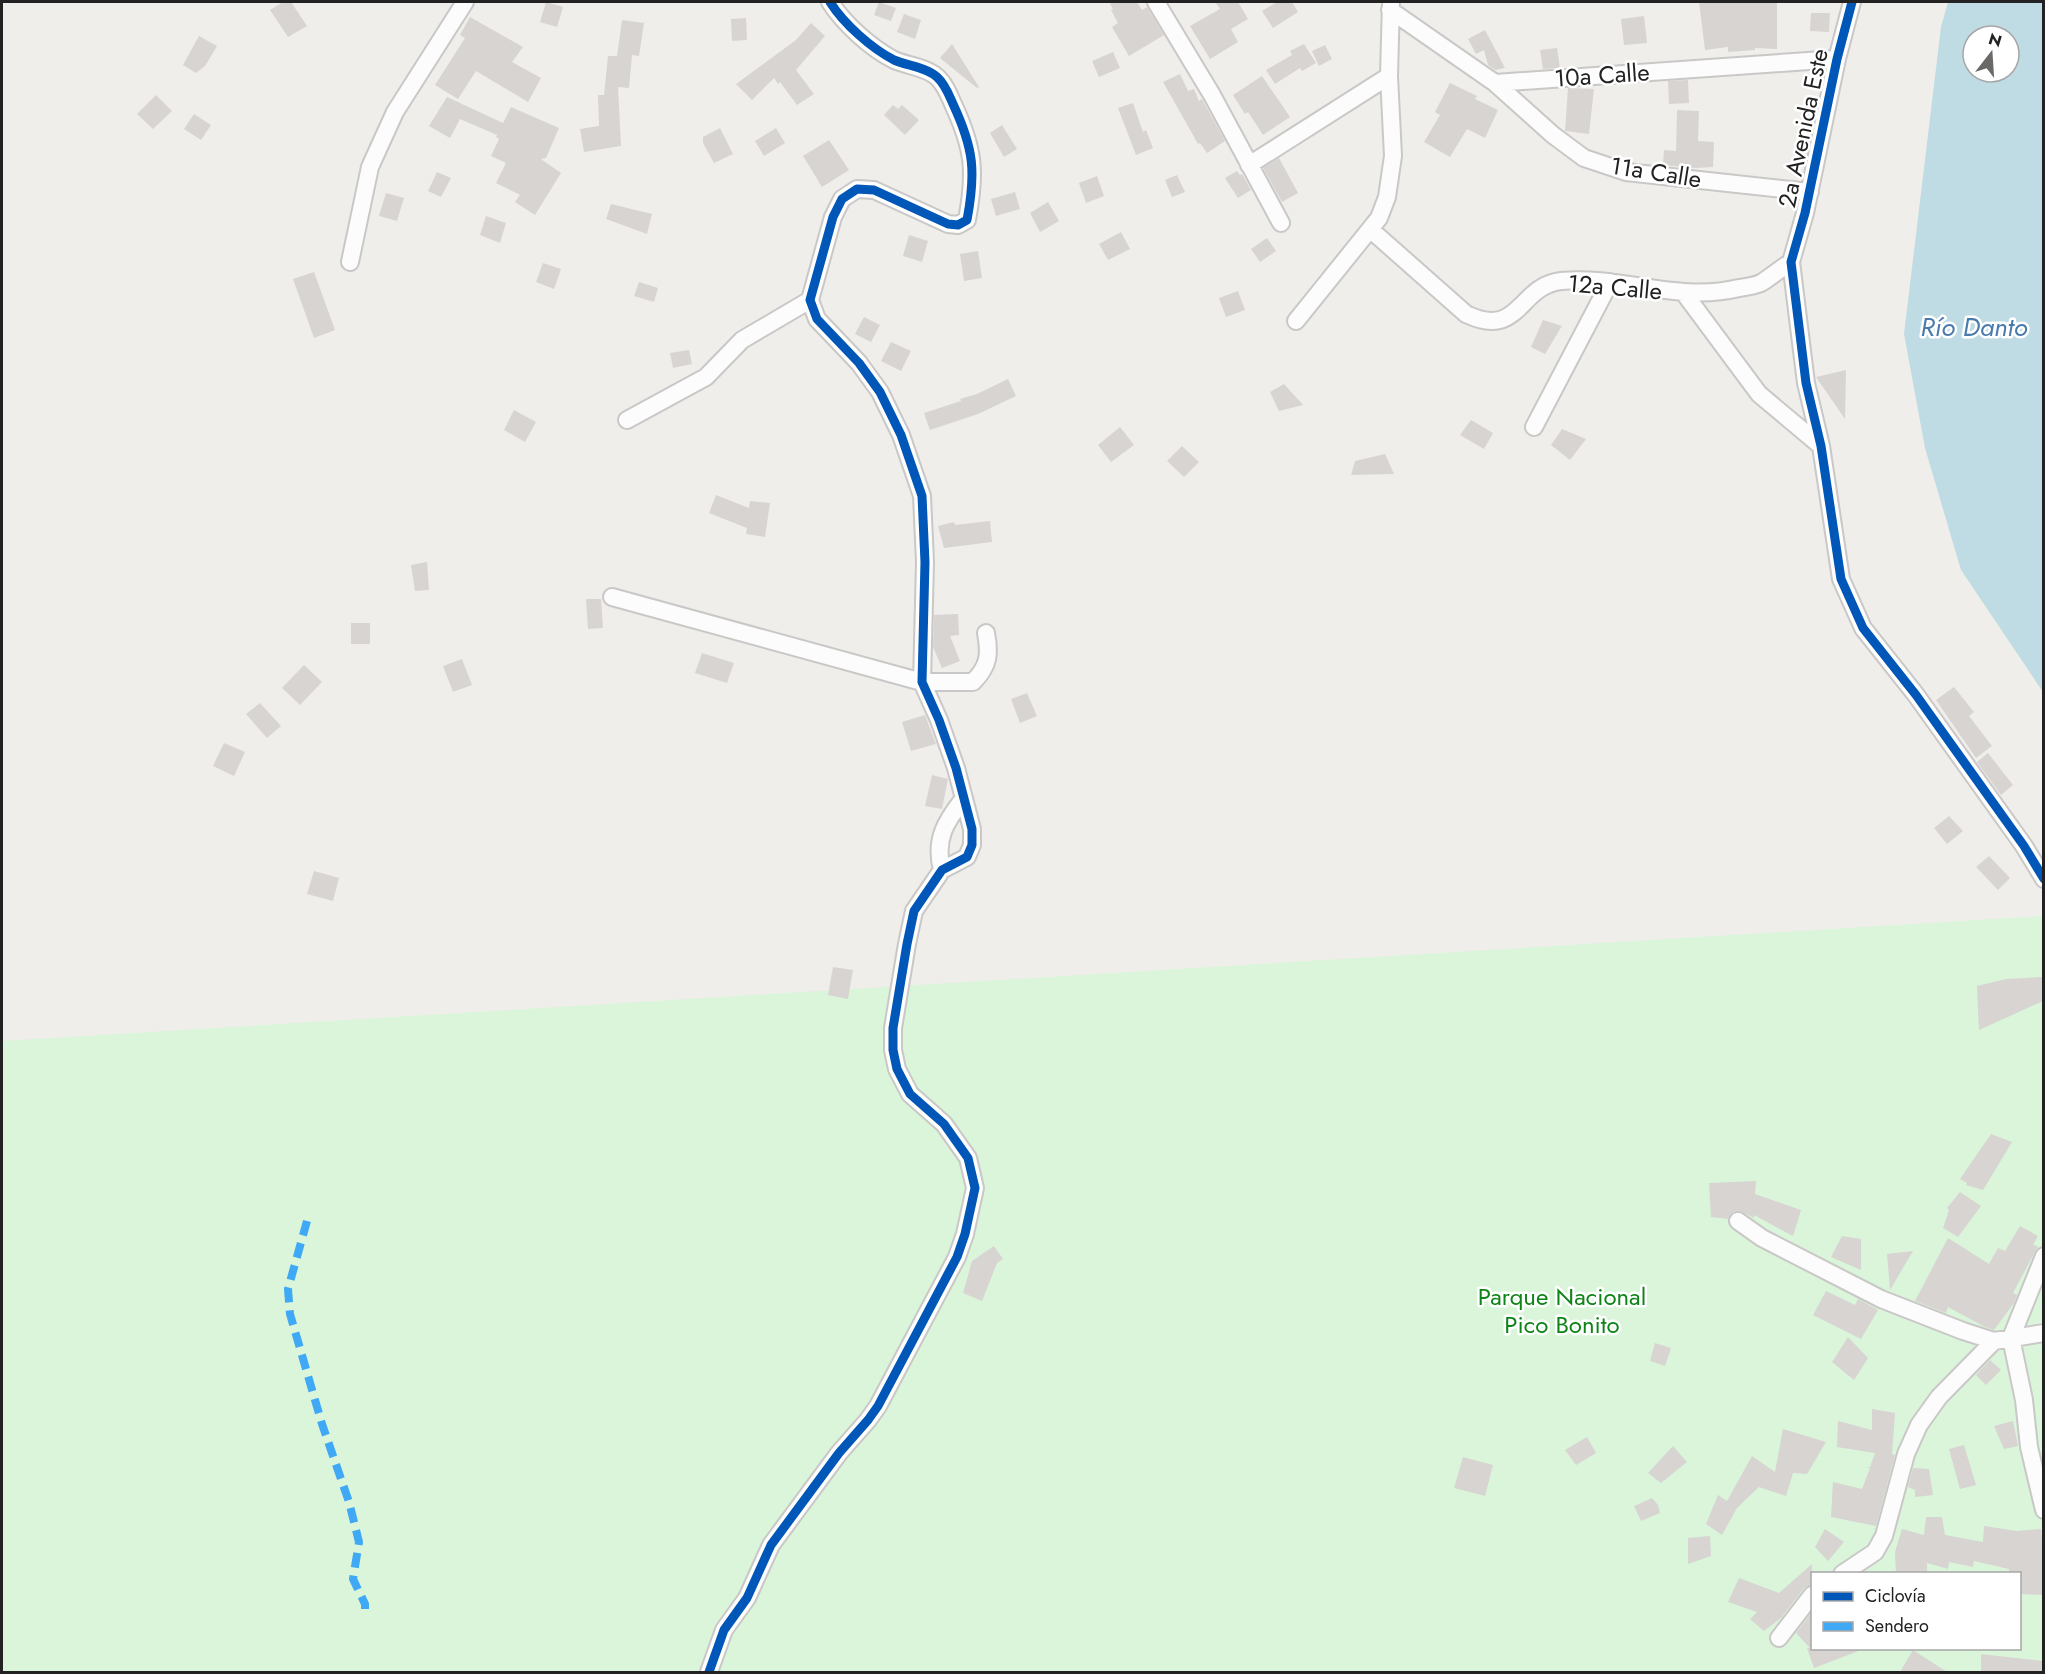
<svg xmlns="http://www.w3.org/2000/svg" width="2045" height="1674" font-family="Jost,sans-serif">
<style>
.park{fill:#daf5da;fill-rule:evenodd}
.water{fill:#bfdbe3;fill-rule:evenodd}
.building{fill:#d7d4d2}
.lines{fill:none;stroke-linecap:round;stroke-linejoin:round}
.street-casing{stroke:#c9c8c7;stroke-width:20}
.street{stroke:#fdfcfc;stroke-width:16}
.quiet{stroke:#3fa9f5;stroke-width:8;stroke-dasharray:15 8;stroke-linecap:butt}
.cycleway-casing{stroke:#fff;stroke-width:13}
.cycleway{stroke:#0057b8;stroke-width:9}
.labels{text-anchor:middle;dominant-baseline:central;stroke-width:5;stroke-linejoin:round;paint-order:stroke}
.street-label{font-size:24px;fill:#222;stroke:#fff}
.park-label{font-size:24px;fill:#0c8416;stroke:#fff}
.water-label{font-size:26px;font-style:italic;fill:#4a7aab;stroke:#fff}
</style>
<rect width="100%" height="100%" fill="#f0eeeb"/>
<path class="park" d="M 2043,916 L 2043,1672 L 2,1672 L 2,1041 ZM 1812,1574 L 2020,1574 L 2020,1648 L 1812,1648 Z"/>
<path class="water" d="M 1948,2 L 2043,2 L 2043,692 L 1961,570 L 1925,448 L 1904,334 L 1941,27 ZM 1973,36 L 2009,36 L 2009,72 L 1973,72 Z"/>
<path class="building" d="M 283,2 L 291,2 L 307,26 L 288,37 L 270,10 Z
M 546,2 L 563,7 L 557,27 L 540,22 Z
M 879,2 L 896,8 L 891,21 L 874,15 Z
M 1109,2 L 1137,2 L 1142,10 L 1147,7 L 1164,35 L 1129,56 L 1112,27 L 1118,23 L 1111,10 L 1113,9 Z
M 1215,2 L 1238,2 L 1248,19 L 1231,29 L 1238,42 L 1210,59 L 1190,26 L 1220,9 Z
M 1277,2 L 1292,2 L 1298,12 L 1273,28 L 1262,11 Z
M 1699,2 L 1777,2 L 1777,49 L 1755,48 L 1755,50 L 1728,52 L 1728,47 L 1705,50 Z
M 1811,13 L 1830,13 L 1829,32 L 1810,31 Z
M 904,14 L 921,20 L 915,39 L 897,32 Z
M 1644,16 L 1647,43 L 1624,45 L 1621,19 Z
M 470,17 L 523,47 L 512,62 L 541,78 L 528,102 L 476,71 L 458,99 L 435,85 L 465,38 L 460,35 Z
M 746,18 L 747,40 L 732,41 L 731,19 Z
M 622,20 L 644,23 L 639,56 L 632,55 L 629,88 L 618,87 L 621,146 L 584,152 L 580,129 L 599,126 L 598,95 L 604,95 L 608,56 L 617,56 Z
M 811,23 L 825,36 L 796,70 L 814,94 L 797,105 L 780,82 L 778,84 L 774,78 L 752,100 L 736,84 L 796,40 Z
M 1485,30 L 1493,45 L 1505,68 L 1495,70 L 1488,65 L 1484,50 L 1476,54 L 1468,39 Z
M 199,36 L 217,46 L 205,66 L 196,73 L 183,65 Z
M 952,44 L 979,87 L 977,88 L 940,58 Z
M 1304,44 L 1316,63 L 1302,71 L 1300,68 L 1275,84 L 1266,70 L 1292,55 L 1290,51 Z
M 1325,45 L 1332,59 L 1319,66 L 1312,51 Z
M 1557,48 L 1560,68 L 1543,69 L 1540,50 Z
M 1113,52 L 1120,68 L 1099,77 L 1092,61 Z
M 1180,74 L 1188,91 L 1194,89 L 1199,101 L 1202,99 L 1225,141 L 1207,153 L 1200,143 L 1198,144 L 1163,82 Z
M 1262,76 L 1290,117 L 1263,135 L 1248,112 L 1245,114 L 1233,95 Z
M 1688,80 L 1689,103 L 1669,104 L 1668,81 Z
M 1450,83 L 1477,96 L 1475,99 L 1498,110 L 1485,138 L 1467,129 L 1450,157 L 1424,142 L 1440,115 L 1435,112 Z
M 1568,88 L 1594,89 L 1589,134 L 1565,131 Z
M 156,95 L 172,111 L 153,129 L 137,114 Z
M 447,97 L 503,123 L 511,107 L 559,128 L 546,158 L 541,159 L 561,173 L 535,215 L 515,202 L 520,195 L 496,183 L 506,163 L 491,156 L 499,139 L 496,137 L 497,135 L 460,119 L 450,138 L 429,126 Z
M 1133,103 L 1143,132 L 1146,130 L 1153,148 L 1136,155 L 1118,108 Z
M 893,105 L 898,109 L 902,105 L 919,120 L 905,135 L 884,115 Z
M 1677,110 L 1699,111 L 1698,141 L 1714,142 L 1713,167 L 1695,168 L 1663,165 L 1664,150 L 1676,151 Z
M 194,114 L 211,125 L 201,140 L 184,129 Z
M 1002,125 L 1017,149 L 1004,157 L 990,133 Z
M 720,128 L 733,154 L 714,163 L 703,143 L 703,137 Z
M 776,128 L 785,143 L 764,156 L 755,141 Z
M 829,140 L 849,170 L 822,187 L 803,156 Z
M 1279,158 L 1298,193 L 1282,202 L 1263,168 Z
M 1237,171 L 1240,175 L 1242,174 L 1251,190 L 1238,198 L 1225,178 Z
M 437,172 L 451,178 L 441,197 L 428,191 Z
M 1177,175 L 1185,192 L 1172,197 L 1165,180 Z
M 1097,176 L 1104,196 L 1086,203 L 1079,183 Z
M 1015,192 L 1020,209 L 996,216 L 991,199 Z
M 386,193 L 404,198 L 397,221 L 379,216 Z
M 1048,202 L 1059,221 L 1040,232 L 1030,213 Z
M 611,204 L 652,214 L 647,234 L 606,219 Z
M 486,216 L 506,223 L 500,243 L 480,235 Z
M 1121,232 L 1130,249 L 1108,260 L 1099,244 Z
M 909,235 L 928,241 L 922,262 L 903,256 Z
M 1267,238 L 1276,251 L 1260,262 L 1251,249 Z
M 978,251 L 982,278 L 964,281 L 960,254 Z
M 543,263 L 561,269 L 554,289 L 536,282 Z
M 314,272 L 335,330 L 314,338 L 293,279 Z
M 639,282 L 658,288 L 654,302 L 634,296 Z
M 1238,291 L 1245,310 L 1226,317 L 1219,298 Z
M 864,317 L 880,325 L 871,342 L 855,334 Z
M 1543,320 L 1562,326 L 1545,354 L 1531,347 Z
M 891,342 L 911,351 L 901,371 L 881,361 Z
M 689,350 L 692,364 L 673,368 L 670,353 Z
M 1846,370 L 1845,419 L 1816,377 Z
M 1008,379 L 1016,396 L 978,414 L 930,430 L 924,413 L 961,401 L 960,399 L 977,394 Z
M 1284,384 L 1303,405 L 1279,411 L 1270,392 Z
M 514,410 L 536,422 L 525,442 L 504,430 Z
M 1471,420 L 1493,433 L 1484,449 L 1460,435 Z
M 1120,427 L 1134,445 L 1111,462 L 1098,445 Z
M 1562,429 L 1586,439 L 1570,460 L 1551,445 Z
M 1182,446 L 1199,462 L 1184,477 L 1167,461 Z
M 1385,454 L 1394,474 L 1351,475 L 1355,461 Z
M 716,495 L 749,508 L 750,501 L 770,503 L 765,537 L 746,534 L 747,528 L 709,513 Z
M 990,521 L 992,542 L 944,548 L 938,526 L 954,522 L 955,525 Z
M 427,562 L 429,590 L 415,591 L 411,565 Z
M 586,599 L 601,599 L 603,628 L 588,629 Z
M 958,614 L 959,635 L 950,636 L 960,661 L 942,668 L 933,647 L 934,615 Z
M 351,623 L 370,623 L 370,644 L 351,644 Z
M 702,653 L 734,663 L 727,683 L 695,673 Z
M 462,659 L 472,685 L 453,692 L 443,666 Z
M 304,665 L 322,682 L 300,705 L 282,688 Z
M 1954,687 L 1974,712 L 1969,716 L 1992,746 L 1976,758 L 1936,700 Z
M 1027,693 L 1037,716 L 1020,723 L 1011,699 Z
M 260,703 L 281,726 L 267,738 L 246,714 Z
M 925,715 L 936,744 L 911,751 L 902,722 Z
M 224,743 L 245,752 L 234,776 L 213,766 Z
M 1988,753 L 2013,785 L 2001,795 L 1977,762 Z
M 932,775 L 948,779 L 942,809 L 925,806 Z
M 1949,816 L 1963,831 L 1947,844 L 1934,828 Z
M 1989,856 L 2010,878 L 1998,890 L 1976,867 Z
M 314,871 L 339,878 L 333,901 L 307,894 Z
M 833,967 L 853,970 L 848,999 L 828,995 Z
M 2043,977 L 2043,1001 L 1979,1030 L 1977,986 L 2006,979 Z
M 1991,1134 L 2012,1142 L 1983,1190 L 1966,1185 L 1967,1183 L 1960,1179 Z
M 1756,1181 L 1755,1194 L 1801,1210 L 1793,1236 L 1754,1215 L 1754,1218 L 1740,1211 L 1733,1212 L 1728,1219 L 1711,1217 L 1709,1183 Z
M 1960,1192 L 1981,1206 L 1958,1237 L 1943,1228 L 1949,1210 L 1947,1208 Z
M 2020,1226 L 2038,1236 L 2033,1245 L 2038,1246 L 2013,1293 L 2017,1295 L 2014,1303 L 1994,1330 L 1983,1326 L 1948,1307 L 1946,1313 L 1915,1301 L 1948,1238 L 1989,1264 L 1998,1248 L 2005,1251 Z
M 1842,1236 L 1861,1239 L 1861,1270 L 1831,1257 Z
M 994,1246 L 1003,1259 L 997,1263 L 982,1301 L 963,1293 L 972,1261 Z
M 1913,1251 L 1890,1290 L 1887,1254 Z
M 1826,1291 L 1855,1305 L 1858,1299 L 1878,1310 L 1861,1339 L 1813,1315 Z
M 1848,1337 L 1868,1358 L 1854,1380 L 1832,1362 Z
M 1655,1343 L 1671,1348 L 1665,1366 L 1650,1361 Z
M 1990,1360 L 2001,1370 L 1986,1385 L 1976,1375 Z
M 1872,1409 L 1895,1413 L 1892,1454 L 1895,1455 L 1876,1526 L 1831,1517 L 1833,1482 L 1862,1489 L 1870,1468 L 1866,1467 L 1870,1467 L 1875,1453 L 1837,1447 L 1838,1421 L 1872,1430 Z
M 2013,1421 L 2018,1446 L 2004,1449 L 1994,1426 Z
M 1783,1429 L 1826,1442 L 1807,1474 L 1793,1473 L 1786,1496 L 1759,1487 L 1737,1508 L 1722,1535 L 1706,1524 L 1718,1495 L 1727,1501 L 1752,1456 L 1775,1472 Z
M 1587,1437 L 1596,1453 L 1576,1465 L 1565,1450 Z
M 1964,1445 L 1976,1485 L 1960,1489 L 1949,1449 Z
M 1673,1446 L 1687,1462 L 1661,1483 L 1648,1473 Z
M 1463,1457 L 1493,1465 L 1485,1496 L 1454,1488 Z
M 1913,1468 L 1929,1469 L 1933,1495 L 1915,1497 L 1915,1490 L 1908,1487 Z
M 1652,1498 L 1658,1505 L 1660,1513 L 1641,1521 L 1634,1506 Z
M 1926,1517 L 1942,1517 L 1945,1535 L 1983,1542 L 1984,1526 L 2017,1531 L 2041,1529 L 2043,1548 L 2043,1595 L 2019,1594 L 2019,1574 L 2009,1574 L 2009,1569 L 1974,1561 L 1973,1567 L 1949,1562 L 1948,1569 L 1927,1563 L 1927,1574 L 1896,1574 L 1895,1552 L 1902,1529 L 1924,1535 Z
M 1825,1529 L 1844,1542 L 1828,1561 L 1815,1547 Z
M 1710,1536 L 1711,1556 L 1688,1564 L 1688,1538 Z
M 1812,1564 L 1812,1585 L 1804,1588 L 1781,1618 L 1764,1631 L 1750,1619 L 1757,1612 L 1728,1602 L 1739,1578 L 1779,1593 Z
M 1812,1612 L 1812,1648 L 1861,1648 L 1861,1650 L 1814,1668 L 1807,1648 L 1810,1648 L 1796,1633 Z
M 1913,1650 L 1947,1672 L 1900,1672 Z
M 1981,1654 L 2043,1661 L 2043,1672 L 1981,1672 Z"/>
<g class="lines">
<defs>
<path id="street" d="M 1156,2 L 1212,95 L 1281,223
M 1852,2 L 1837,59 L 1805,213 L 1791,262 L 1806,383 L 1821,446 L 1841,579 L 1863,628 L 1916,695 L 2024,846 L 2044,879
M 1390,10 L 1495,83 L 1837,59
M 1495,83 L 1553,135 L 1584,158 L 1626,172 L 1810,192
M 1249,165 L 1389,76
M 1371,230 L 1466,314 C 1520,340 1518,286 1561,281 C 1622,275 1677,303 1739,288 C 1746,287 1754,286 1761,283 C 1771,277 1781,268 1791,262
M 350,262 L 370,167 L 395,112 L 465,2
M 1684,293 L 1759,394 L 1821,446
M 1296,321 L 1379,218 L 1387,197 L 1393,156 L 1389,76 L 1391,2
M 627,420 L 706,377 L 742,340 L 810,300
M 1534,427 L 1610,282
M 612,597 L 922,682 L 973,682 C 989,666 990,654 986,633
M 942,870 C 934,839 946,821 964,798
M 1738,1221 L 1762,1238 L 1881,1299 L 1963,1331 L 1994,1341 L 2044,1333
M 2044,1256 L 2011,1338 L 2024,1400 L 2029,1447 L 2044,1510
M 1842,1574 L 1875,1552 L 1884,1536 L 1906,1454 L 1919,1425 L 1939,1397 L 1994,1341
M 1779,1638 L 1812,1595
M 709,1672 L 724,1630 L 747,1598 L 771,1545 L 839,1453 L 868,1420 L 878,1406 L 957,1257 L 965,1234 L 975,1188 L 968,1158 L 944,1124 L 910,1094 L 897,1069 L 893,1050 L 893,1028 L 907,944 L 914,911 L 942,870 L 967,857 L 972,845 L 972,829 L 956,768 L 939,720 L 922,682 L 925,562 L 922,496 L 901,435 L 880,392 L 859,363 L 817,319 L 810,300 L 833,217 L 842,199 L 857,189 L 874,190 L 948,224 L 958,225 L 967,220 C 976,172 974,149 953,104 C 949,95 945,84 937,77 C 926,67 908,66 894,60 C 871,48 844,24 830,2"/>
</defs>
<use href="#street" class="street-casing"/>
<use href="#street" class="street"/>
<path class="quiet" d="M 307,1221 L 288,1289 L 290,1314 L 322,1424 L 349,1502 L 359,1542 L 353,1579 L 365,1604 L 365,1609"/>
<defs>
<path id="cycleway" d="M 1852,2 L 1837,59 L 1805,213 L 1791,262 L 1806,383 L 1821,446 L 1841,579 L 1863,628 L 1916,695 L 2024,846 L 2044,879
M 709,1672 L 724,1630 L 747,1598 L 771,1545 L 839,1453 L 868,1420 L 878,1406 L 957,1257 L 965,1234 L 975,1188 L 968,1158 L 944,1124 L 910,1094 L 897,1069 L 893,1050 L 893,1028 L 907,944 L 914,911 L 942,870 L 967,857 L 972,845 L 972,829 L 956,768 L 939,720 L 922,682 L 925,562 L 922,496 L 901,435 L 880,392 L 859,363 L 817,319 L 810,300 L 833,217 L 842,199 L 857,189 L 874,190 L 948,224 L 958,225 L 967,220 C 976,172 974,149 953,104 C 949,95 945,84 937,77 C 926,67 908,66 894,60 C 871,48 844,24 830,2"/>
</defs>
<use href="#cycleway" class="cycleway-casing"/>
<use href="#cycleway" class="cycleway"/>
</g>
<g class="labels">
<g class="street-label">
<text transform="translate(1602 75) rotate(-4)">10a Calle</text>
<text transform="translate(1803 128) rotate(-78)">2a Avenida Este</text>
<text transform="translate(1656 172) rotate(9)">11a Calle</text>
<text transform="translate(1615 287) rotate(5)">12a Calle</text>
</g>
<g class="park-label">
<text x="1562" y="1296">Parque Nacional<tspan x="1562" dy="28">Pico Bonito</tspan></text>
</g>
<g class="water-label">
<text x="1974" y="327">Río Danto</text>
</g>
</g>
<rect width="2045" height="1674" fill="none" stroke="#222222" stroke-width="6"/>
<rect x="1811" y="1572" width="210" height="78" fill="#ffffff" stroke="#a7a7a7" stroke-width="1.5"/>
<rect x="1823" y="1592" width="30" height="9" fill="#0057b8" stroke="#a7a7a7" stroke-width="1.5"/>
<text x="1865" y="1602" font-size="18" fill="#222222">Ciclovía</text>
<rect x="1823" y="1622" width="30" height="9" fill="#3fa9f5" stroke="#a7a7a7" stroke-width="1.5"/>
<text x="1865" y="1632" font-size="18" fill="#222222">Sendero</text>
<g transform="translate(1991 54) rotate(17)"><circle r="28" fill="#ffffff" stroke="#a7a7a7" stroke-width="1.5"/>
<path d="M0-4.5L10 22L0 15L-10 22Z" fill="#6a6968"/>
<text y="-9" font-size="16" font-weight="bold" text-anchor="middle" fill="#222222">N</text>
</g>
</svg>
